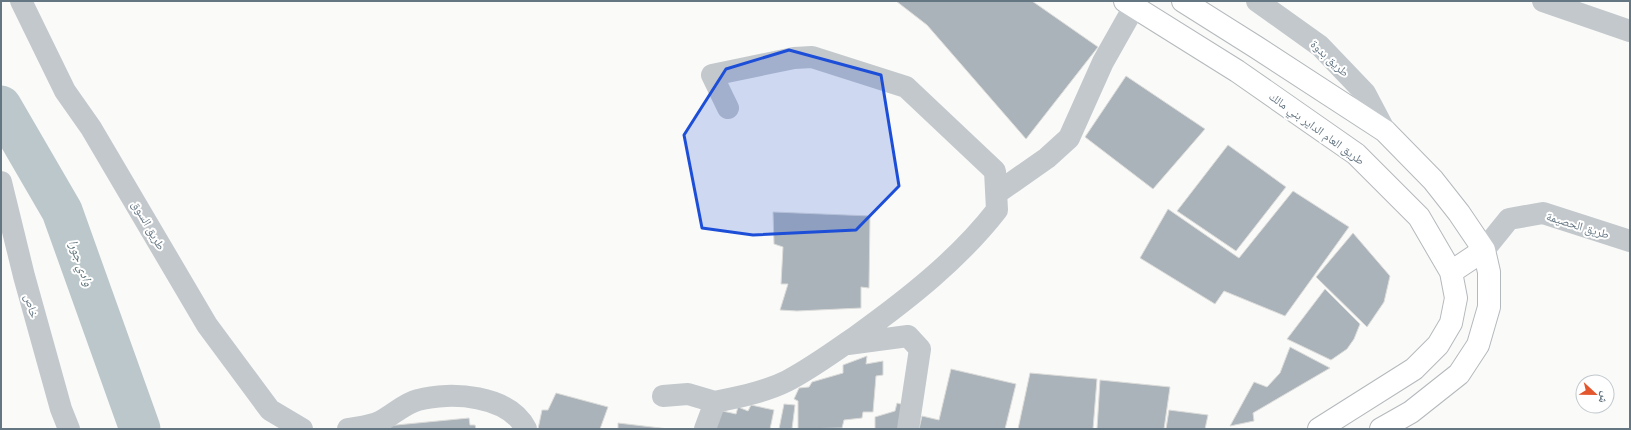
<svg xmlns="http://www.w3.org/2000/svg" width="1631" height="430" font-family="'PT Sans','Noto Naskh Arabic',sans-serif">
<style>
.lines{fill:none;stroke-linecap:round;stroke-linejoin:round}
.river{stroke:#bbc7cb;stroke-width:41}
.building{fill:#aab3b9;stroke:#dcdcda}
.highway-casing{stroke:#b4b9bd;stroke-width:24}
.minor{stroke:#c3c8cc;stroke-width:22}
.highway{stroke:#fff;stroke-width:22}
.marked{fill:#1d4ed8;fill-opacity:0.2;stroke:#1d4ed8;stroke-width:3;stroke-linejoin:round}
.labels{text-anchor:middle;dominant-baseline:central;stroke-width:4;stroke-linejoin:round;paint-order:stroke}
.street-label{font-size:12px;fill:#657683;stroke:#fff}
.water-label{font-size:13px;font-style:italic;fill:#60757c;stroke:#fff}
</style>
<rect width="100%" height="100%" fill="#fafaf8"/>
<g class="lines">
<path class="river" d="M 1,106 L 62,211 L 140,429"/>
</g>
<path class="building" d="M 896,1 L 1032,1 L 1098,47 L 1026,139 L 927,25 Z
M 1126,76 L 1205,129 L 1153,189 L 1085,137 Z
M 1228,145 L 1286,187 L 1236,251 L 1177,211 Z
M 1293,191 L 1349,227 L 1285,316 L 1224,291 L 1215,304 L 1140,258 L 1168,209 L 1239,258 Z
M 773,212 L 870,216 L 869,288 L 861,287 L 861,308 L 797,311 L 780,310 L 788,284 L 781,284 L 783,247 L 774,244 Z
M 1353,233 L 1390,276 L 1384,302 L 1367,327 L 1316,277 Z
M 1325,289 L 1360,324 L 1354,339 L 1347,349 L 1331,360 L 1287,339 Z
M 1290,347 L 1330,368 L 1253,413 L 1254,421 L 1230,426 L 1254,382 L 1267,387 L 1280,373 Z
M 867,356 L 866,364 L 883,361 L 883,375 L 876,376 L 873,412 L 863,412 L 862,418 L 844,420 L 842,428 L 798,429 L 798,401 L 794,399 L 799,388 L 809,387 L 812,382 L 843,373 L 843,365 Z
M 951,369 L 1016,384 L 1005,429 L 919,429 L 922,416 L 939,420 Z
M 1030,373 L 1097,379 L 1093,429 L 1018,429 Z
M 1100,380 L 1170,387 L 1164,429 L 1097,429 Z
M 556,393 L 608,407 L 600,429 L 538,429 L 542,410 L 548,410 Z
M 897,403 L 904,405 L 898,429 L 875,429 L 875,417 L 895,411 Z
M 784,404 L 795,405 L 792,429 L 779,429 Z
M 751,405 L 774,410 L 770,429 L 713,429 L 718,410 L 736,414 L 738,407 L 748,411 Z
M 1169,410 L 1208,415 L 1205,429 L 1166,429 Z
M 469,418 L 470,425 L 475,425 L 476,429 L 387,429 L 386,426 Z
M 618,423 L 669,429 L 618,429 Z"/>
<g class="lines">
<defs>
<path id="highway" d="M 1125,1 L 1237,71 L 1356,154 L 1419,217 L 1451,272 L 1456,298 L 1451,323 L 1438,345 L 1414,369 L 1319,429
M 1183,1 L 1256,47 L 1385,131 L 1433,180 L 1459,213 L 1484,250 L 1489,272 L 1489,307 L 1478,345 L 1459,374 L 1411,412 L 1381,429
M 1451,272 L 1484,250"/>
</defs>
<use href="#highway" class="highway-casing"/>
<path class="minor" d="M 21,1 L 65,91 L 91,128 L 207,325 L 270,410 L 302,429
M 1257,1 L 1320,46 L 1365,93 L 1385,131
M 1543,1 L 1630,31
M 1,182 L 24,276 L 61,409 L 69,429
M 997,193 L 1047,158 L 1069,138 L 1103,62 L 1134,7
M 1484,250 L 1509,219 L 1543,213 L 1630,241
M 848,344 L 908,336 L 920,349 L 908,429
M 663,396 L 688,394 L 715,402
M 348,429 C 359,427 372,426 381,421 C 393,415 405,403 418,400 C 451,391 509,395 526,429
M 705,429 L 715,402 C 739,397 765,392 787,381 C 812,368 835,351 858,335 C 908,299 959,259 997,210 L 995,171 L 906,87 L 812,57 L 794,58 L 712,75 L 728,108"/>
<use href="#highway" class="highway"/>
</g>
<path class="marked" d="M 789,50 L 881,75 L 899,186 L 856,230 L 753,235 L 702,228 L 684,135 L 726,69 Z"/>
<g class="labels">
<g class="street-label">
<text transform="translate(1330 58) rotate(43)">طريق بدوة</text>
<text transform="translate(1317 128) rotate(36)">طريق العام الداير بني مالك</text>
<text transform="translate(149 225) rotate(60)">طريق السوق</text>
<text transform="translate(1578 225) rotate(17)">طريق الحصيمة</text>
<text transform="translate(32 306) rotate(75)">خاص</text>
</g>
<g class="water-label">
<text transform="translate(81 263) rotate(70)">وادي جورا</text>
</g>
</g>
<rect width="1631" height="430" fill="none" stroke="#657683" stroke-width="4"/>
<g transform="translate(1595 394) rotate(112)"><circle r="19" fill="#ffffff" stroke="#c1c8cd"/>
<path d="M0-3L7 15L0 10L-7 15Z" fill="#e4572e"/>
<text y="-6" font-size="11" font-weight="bold" text-anchor="middle" fill="#657683">ش</text>
</g>
</svg>
